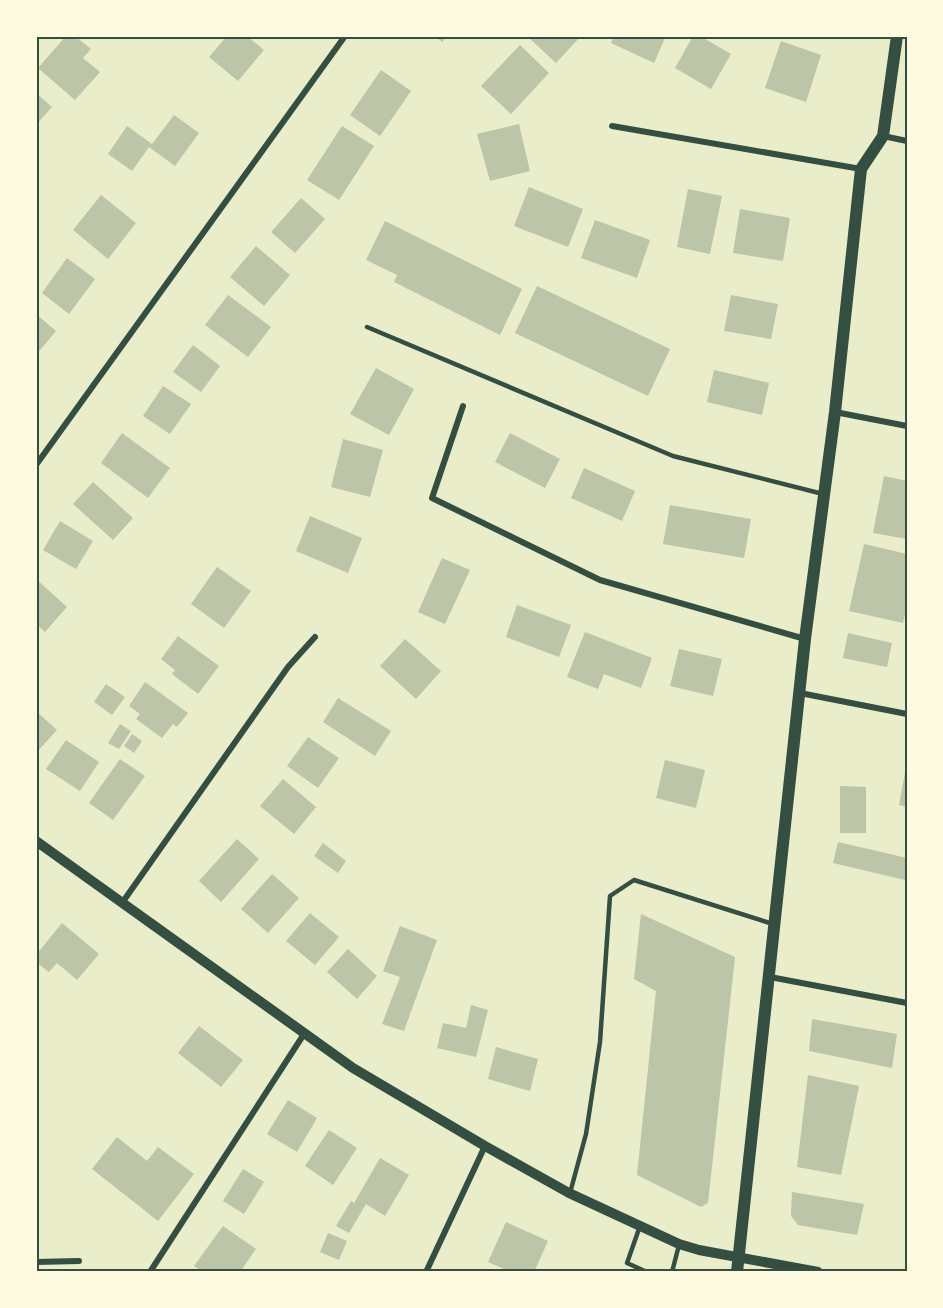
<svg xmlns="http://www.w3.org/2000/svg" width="943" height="1308" font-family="Inter,sans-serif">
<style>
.building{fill:#bcc5a7}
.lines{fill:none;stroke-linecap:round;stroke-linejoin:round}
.service{stroke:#344e41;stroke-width:4.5}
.minor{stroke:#344e41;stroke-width:6}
.tertiary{stroke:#344e41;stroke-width:10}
.secondary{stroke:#344e41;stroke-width:12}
.neatline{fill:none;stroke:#344e41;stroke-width:2}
</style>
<rect width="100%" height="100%" fill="#e9edc9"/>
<path class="building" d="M 66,36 L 75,36 L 91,49 L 83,58 L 100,72 L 75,100 L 38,68 Z
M 227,36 L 247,36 L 264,50 L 238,81 L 209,57 Z
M 435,36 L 447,36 L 442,42 Z
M 527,36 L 581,36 L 556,63 Z
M 614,36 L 666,36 L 654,63 L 611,43 Z
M 693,36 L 700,36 L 731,54 L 711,89 L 675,68 Z
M 781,41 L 821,55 L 806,102 L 765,88 Z
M 520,45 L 549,73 L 511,114 L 481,86 Z
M 381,70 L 411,91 L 380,136 L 350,115 Z
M 36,93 L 52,107 L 36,125 Z
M 174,115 L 199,133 L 175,166 L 149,147 L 132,171 L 108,154 L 127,126 L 152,144 Z
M 519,124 L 530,171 L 490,181 L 477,134 Z
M 342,126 L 374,146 L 339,200 L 307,180 Z
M 529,187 L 583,209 L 568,247 L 514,226 Z
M 688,189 L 722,196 L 710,254 L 677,247 Z
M 101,195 L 136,223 L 108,259 L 73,230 Z
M 301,198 L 325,219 L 295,253 L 271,232 Z
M 740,209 L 790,218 L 783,261 L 733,253 Z
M 595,220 L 650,240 L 637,278 L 581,258 Z
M 385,221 L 522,289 L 500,335 L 394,282 L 397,275 L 366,260 Z
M 256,246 L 290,275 L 264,306 L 230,277 Z
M 67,258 L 95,279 L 69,314 L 42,293 Z
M 537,286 L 670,349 L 648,396 L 515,333 Z
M 228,295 L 271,327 L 248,357 L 205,325 Z
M 731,295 L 778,304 L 771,339 L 724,331 Z
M 36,314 L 56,331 L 36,355 Z
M 193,345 L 220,366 L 201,392 L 173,372 Z
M 376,368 L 414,389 L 389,435 L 350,414 Z
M 714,370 L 769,383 L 762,415 L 707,402 Z
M 163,386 L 191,404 L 170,434 L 143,416 Z
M 122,433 L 170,468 L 148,498 L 101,463 Z
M 510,433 L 560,459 L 545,488 L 495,462 Z
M 343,439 L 383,450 L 370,497 L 331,487 Z
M 584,468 L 635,491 L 622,521 L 571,498 Z
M 884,476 L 907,481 L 907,539 L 873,533 Z
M 93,482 L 133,518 L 113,540 L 73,504 Z
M 670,505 L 751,519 L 744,558 L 663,544 Z
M 310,516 L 362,538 L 348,573 L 296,551 Z
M 60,521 L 93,541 L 76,569 L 43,550 Z
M 864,544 L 907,554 L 907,606 L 903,623 L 849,611 Z
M 442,558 L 470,570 L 445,624 L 418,612 Z
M 217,567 L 251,591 L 224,628 L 191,604 Z
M 36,579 L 67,607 L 45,632 L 36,624 Z
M 517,605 L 571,625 L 559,657 L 506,637 Z
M 585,632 L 652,658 L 641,688 L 604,674 L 598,689 L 567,677 Z
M 848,633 L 892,643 L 887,667 L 843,658 Z
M 178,636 L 219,666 L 198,694 L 172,674 L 175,670 L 161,659 Z
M 405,639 L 441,671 L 416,699 L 380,666 Z
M 679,649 L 722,659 L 713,696 L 670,686 Z
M 145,682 L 188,713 L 177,727 L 173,724 L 162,738 L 136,719 L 140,714 L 129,706 Z
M 106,684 L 125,697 L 112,715 L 94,702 Z
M 338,698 L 391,731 L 375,756 L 323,722 Z
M 36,711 L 57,730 L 36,753 Z
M 120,724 L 131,731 L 119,749 L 108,743 Z
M 132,734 L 142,741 L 134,753 L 124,746 Z
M 308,737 L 339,758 L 318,788 L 287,766 Z
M 66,740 L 99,762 L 80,791 L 46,769 Z
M 120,759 L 145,776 L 113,820 L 89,803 Z
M 665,760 L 705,770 L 696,808 L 656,798 Z
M 906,767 L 907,767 L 907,807 L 899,805 Z
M 283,779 L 316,807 L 294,834 L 260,806 Z
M 840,786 L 866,787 L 866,833 L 840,833 Z
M 237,839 L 259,859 L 221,902 L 199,881 Z
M 838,842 L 907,858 L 905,880 L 833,863 Z
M 323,843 L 346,861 L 338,873 L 314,856 Z
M 272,874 L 299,898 L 268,933 L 241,909 Z
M 310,913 L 339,937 L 315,965 L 286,941 Z
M 641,914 L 735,957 L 708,1203 L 701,1207 L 637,1175 L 656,991 L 634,979 Z
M 62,923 L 99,954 L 77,980 L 57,963 L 49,972 L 36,962 L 36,955 Z
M 400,926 L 437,940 L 404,1031 L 382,1024 L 400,977 L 383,971 Z
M 348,949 L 377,976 L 357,999 L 327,972 Z
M 471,1005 L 488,1010 L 476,1057 L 437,1048 L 443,1023 L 466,1028 Z
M 812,1019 L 897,1034 L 892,1068 L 809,1051 Z
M 199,1026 L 243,1060 L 221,1087 L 178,1053 Z
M 496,1047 L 538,1059 L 530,1091 L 488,1079 Z
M 808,1075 L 859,1086 L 841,1175 L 797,1167 Z
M 288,1100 L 317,1118 L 297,1152 L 267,1134 Z
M 329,1130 L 357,1148 L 333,1185 L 305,1166 Z
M 117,1137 L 147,1161 L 158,1147 L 194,1174 L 158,1221 L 92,1169 Z
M 380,1158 L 409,1175 L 385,1216 L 366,1204 L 349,1233 L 336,1226 L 351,1201 L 354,1203 Z
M 243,1169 L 264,1182 L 244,1214 L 223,1201 Z
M 792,1192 L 864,1204 L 857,1235 L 798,1225 L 791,1216 Z
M 506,1222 L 548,1241 L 534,1272 L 511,1272 L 488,1262 Z
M 223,1226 L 256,1249 L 240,1272 L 203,1272 L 194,1266 Z
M 328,1233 L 347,1241 L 339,1260 L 320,1252 Z"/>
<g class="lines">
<path class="service" d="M 367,327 L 673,456 L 823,494
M 570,1193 L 586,1134 L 600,1042 L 610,896 L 634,880 L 773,924
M 640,1226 L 627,1263 L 647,1272
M 672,1272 L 679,1245"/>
<path class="minor" d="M 612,126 L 861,169
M 883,136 L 907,141
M 463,406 L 432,498 L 600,580 L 805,639
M 835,412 L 907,426
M 36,465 L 345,36
M 800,693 L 907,714
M 122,903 L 288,667 L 315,637
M 770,977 L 907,1003
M 36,1262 L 79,1261
M 150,1272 L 304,1034
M 426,1272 L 485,1146"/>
<path class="tertiary" d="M 36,841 L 353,1068 L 485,1146 L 569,1193 L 679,1244 L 699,1250 L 818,1272"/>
<path class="secondary" d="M 737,1272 L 805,639 L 835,412 L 861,169 L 883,136 L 897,36"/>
</g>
<rect width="943" height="1308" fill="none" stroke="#fefae0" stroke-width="75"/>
<rect x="38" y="38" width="868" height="1232" class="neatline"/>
</svg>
